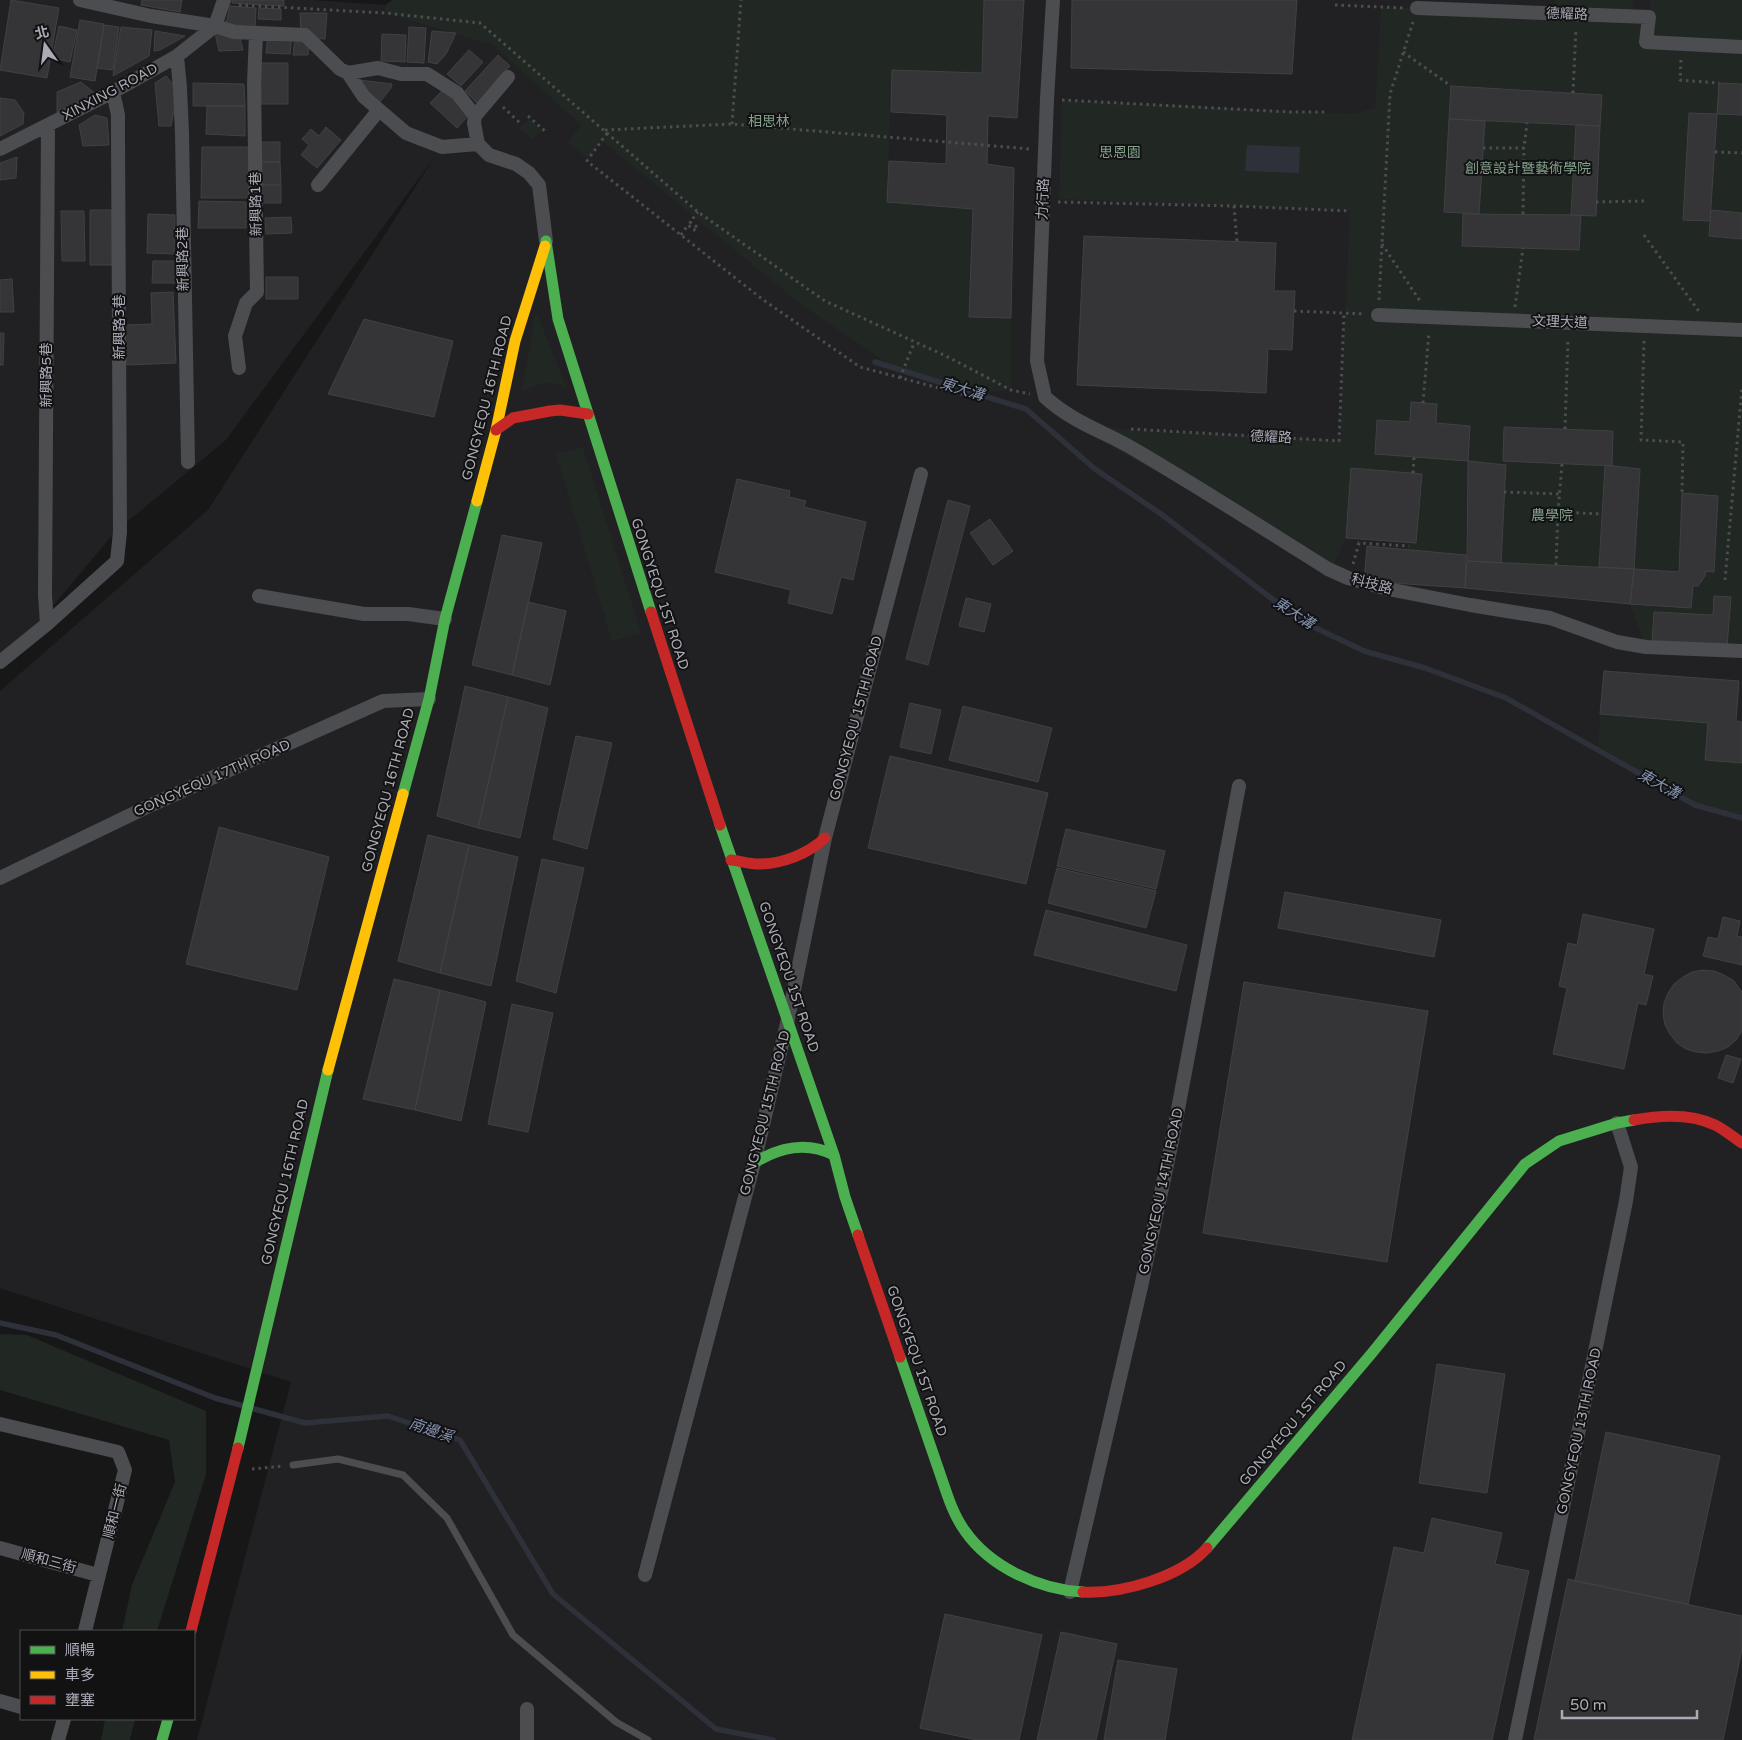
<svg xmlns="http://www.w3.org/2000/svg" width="1742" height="1740" font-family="'Varela Round','Noto Sans TC',sans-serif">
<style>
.built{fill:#212123}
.green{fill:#212723;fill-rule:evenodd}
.water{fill:#2e313a}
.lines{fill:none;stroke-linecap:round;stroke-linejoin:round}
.stream{stroke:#2e313a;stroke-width:5.5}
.building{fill:#353537;stroke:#404144}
.path{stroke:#4d4d51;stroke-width:3;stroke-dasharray:2.5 4;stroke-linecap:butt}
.lane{stroke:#4c4d50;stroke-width:7}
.street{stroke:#4c4d50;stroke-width:14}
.fast{stroke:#4caf50;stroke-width:11}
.slow{stroke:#ffc107;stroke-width:11}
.jam{stroke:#c62828;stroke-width:11}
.labels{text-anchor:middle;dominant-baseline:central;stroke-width:4;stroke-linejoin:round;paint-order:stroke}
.street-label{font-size:14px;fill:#aaabb7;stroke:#121213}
.park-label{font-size:14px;fill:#82a08a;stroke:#121213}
.water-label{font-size:15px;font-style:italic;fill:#8492af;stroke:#121213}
</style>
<rect width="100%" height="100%" fill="#171718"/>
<path class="built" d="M 0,0 L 313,0 L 386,5 L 392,0 L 1742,0 L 1742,1740 L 197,1740 L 291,1382 L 0,1288 L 0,691 L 208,510 L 434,158 L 226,440 L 115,532 L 0,669 Z"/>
<path class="green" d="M 392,0 L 984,0 L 982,73 L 892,70 L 887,202 L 973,209 L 969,317 L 1011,318 L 1011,390 L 979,393 L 897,370 L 799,303 L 602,141 L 588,159 L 568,142 L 581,125 L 493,45 L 385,13 L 386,5 Z
M 1556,0 L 1633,0 L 1632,16 L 1649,16 L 1650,0 L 1742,0 L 1742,84 L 1719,83 L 1717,113 L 1742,115 L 1742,213 L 1711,210 L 1717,114 L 1689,113 L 1683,219 L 1710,221 L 1709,236 L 1742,239 L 1742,650 L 1646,647 L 1630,604 L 1698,586 L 1705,576 L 1706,571 L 1714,572 L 1718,497 L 1682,494 L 1679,572 L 1634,569 L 1640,469 L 1611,467 L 1613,431 L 1504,427 L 1503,461 L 1605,465 L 1599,567 L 1501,563 L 1506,465 L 1468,461 L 1466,555 L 1409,550 L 1409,543 L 1416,543 L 1422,474 L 1352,468 L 1346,538 L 1329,574 L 1187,489 L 1074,426 L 1339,441 L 1350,211 L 1059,199 L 1062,100 L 1354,114 L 1384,105 L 1375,107 L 1381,7 L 1555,13 ZM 1451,87 L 1602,95 L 1595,202 L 1581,215 L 1579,250 L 1462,246 L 1463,214 L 1444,212 ZM 1411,403 L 1436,423 L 1470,426 L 1468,460 L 1375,454 L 1377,420 L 1410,422 Z
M 529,118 L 542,131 L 532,139 L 519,128 Z
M 1485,121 L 1576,125 L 1571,215 L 1479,214 Z
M 536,311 L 567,389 C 554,378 535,385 522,392 Z
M 583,447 L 641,633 L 612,641 L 556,454 Z
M 1600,714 L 1708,723 L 1705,760 L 1742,763 L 1742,818 L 1695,805 L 1598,749 Z
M 0,1334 L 27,1335 L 206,1411 L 206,1474 L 157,1631 L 122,1631 L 132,1585 L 175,1482 L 169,1440 L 0,1390 Z
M 105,1719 L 135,1719 L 130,1740 L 101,1740 Z"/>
<path class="water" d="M 1247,145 L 1300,147 L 1299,173 L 1245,171 Z"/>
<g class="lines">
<path class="stream" d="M 875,362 L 1026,409 L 1095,469 L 1161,514 L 1301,621 L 1364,651 L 1425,668 L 1506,698 L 1695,805 L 1742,818
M 0,1323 L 56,1335 L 215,1398 L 305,1423 L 388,1416 L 460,1440 L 553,1594 L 716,1729 L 773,1740"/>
</g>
<path class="building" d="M 11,0 L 59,8 L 47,78 L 0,70 Z
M 142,0 L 182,0 L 180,12 L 141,5 Z
M 232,0 L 284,0 L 284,6 L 232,3 Z
M 984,0 L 1024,0 L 1017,118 L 988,116 L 987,164 L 1014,168 L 1011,318 L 969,317 L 973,209 L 887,202 L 889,161 L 946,164 L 947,115 L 891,112 L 892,70 L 982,73 Z
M 1072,0 L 1297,0 L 1292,74 L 1071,68 Z
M 230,6 L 256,8 L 255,28 L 224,23 L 227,20 Z
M 259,8 L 281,9 L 281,20 L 258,19 Z
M 300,13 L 327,13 L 325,39 L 311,38 L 301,34 Z
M 80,20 L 104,24 L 95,81 L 70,77 Z
M 104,25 L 119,27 L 113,70 L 97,68 Z
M 59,26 L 77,30 L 70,62 L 52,58 Z
M 121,27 L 152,30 L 149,56 L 113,76 Z
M 409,27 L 426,28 L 424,63 L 407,62 Z
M 155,31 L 185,36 L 160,50 L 154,51 Z
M 432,31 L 456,33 L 446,54 L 437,64 L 428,62 Z
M 215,33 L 239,34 L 243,50 L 219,51 Z
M 268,34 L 292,36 L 290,54 L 266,53 Z
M 382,34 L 406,35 L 405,62 L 381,61 Z
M 295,36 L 309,41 L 308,55 L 293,55 Z
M 469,50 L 483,62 L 461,86 L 447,74 Z
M 498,55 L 510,66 L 477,103 L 465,91 Z
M 261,63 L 288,63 L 288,104 L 261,104 Z
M 166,76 L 178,90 L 171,126 L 159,126 L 155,83 Z
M 359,80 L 392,84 L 391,88 L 379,103 L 369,95 Z
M 81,82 L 97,95 L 57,112 L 57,92 Z
M 193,83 L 244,84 L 245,106 L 193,106 Z
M 1719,83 L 1742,84 L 1742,115 L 1717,114 Z
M 1451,86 L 1602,95 L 1600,126 L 1449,119 Z
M 443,90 L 469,115 L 457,128 L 430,103 Z
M 0,98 L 15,100 L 24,113 L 23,124 L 0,136 Z
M 207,106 L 245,106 L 245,136 L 206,134 Z
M 1689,113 L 1717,114 L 1710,221 L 1683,220 Z
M 95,115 L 107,118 L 109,145 L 83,146 L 79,125 Z
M 1449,119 L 1485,121 L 1479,214 L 1444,212 Z
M 1576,125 L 1600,126 L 1596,216 L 1571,215 Z
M 326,127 L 341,140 L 317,168 L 301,155 L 309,145 L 302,139 L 311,129 L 319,136 Z
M 258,142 L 280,142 L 280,162 L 258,162 Z
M 202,147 L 249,147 L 249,198 L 201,198 Z
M 17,157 L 16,178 L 0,180 L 0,163 Z
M 258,162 L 280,162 L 281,185 L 259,185 Z
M 259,185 L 281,185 L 281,203 L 259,203 Z
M 199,201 L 246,202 L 246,228 L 198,228 Z
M 90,210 L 112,210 L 112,265 L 90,265 Z
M 1711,210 L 1742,213 L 1742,239 L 1709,236 Z
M 61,211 L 84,211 L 85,261 L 62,261 Z
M 148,214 L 175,215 L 174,254 L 147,253 Z
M 1463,214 L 1581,215 L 1579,250 L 1462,246 Z
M 291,217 L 292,233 L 266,234 L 265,218 Z
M 1084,236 L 1276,243 L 1274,291 L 1295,291 L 1292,350 L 1268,349 L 1266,393 L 1077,385 Z
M 153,261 L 179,261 L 179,283 L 152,283 Z
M 266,277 L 298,277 L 298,299 L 266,299 Z
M 12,279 L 14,312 L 0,312 L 0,280 Z
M 173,292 L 176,363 L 127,365 L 125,325 L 152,324 L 151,293 Z
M 364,319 L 453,341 L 434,417 L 328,394 Z
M 0,333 L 4,333 L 3,365 L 0,365 Z
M 1411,402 L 1437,404 L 1436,423 L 1470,426 L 1468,461 L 1375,454 L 1377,420 L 1410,422 Z
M 1504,427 L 1613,431 L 1612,466 L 1503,461 Z
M 1468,461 L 1506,465 L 1501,563 L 1467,561 Z
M 1605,465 L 1640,469 L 1634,569 L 1599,567 Z
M 1351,468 L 1422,474 L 1416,543 L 1346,538 Z
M 737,479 L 790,491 L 789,497 L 806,501 L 804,507 L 866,522 L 853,580 L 841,577 L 832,614 L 788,603 L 791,590 L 715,572 Z
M 1682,493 L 1718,496 L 1714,572 L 1706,571 L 1705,576 L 1698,586 L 1693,586 L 1691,608 L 1630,604 L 1634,569 L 1679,572 Z
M 948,500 L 970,506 L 928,665 L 906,659 Z
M 990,519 L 1013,551 L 993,565 L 970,533 Z
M 502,535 L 542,543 L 512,675 L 472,665 Z
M 1367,546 L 1466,555 L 1465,588 L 1364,581 Z
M 1467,561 L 1634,569 L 1630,604 L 1465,588 Z
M 1714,596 L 1731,597 L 1727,647 L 1652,642 L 1654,612 L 1713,615 Z
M 966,598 L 991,604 L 984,632 L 959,626 Z
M 528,602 L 566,611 L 550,685 L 512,675 Z
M 1604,671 L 1739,681 L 1736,721 L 1742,722 L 1742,763 L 1705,760 L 1708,723 L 1600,714 Z
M 465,686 L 508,697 L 478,828 L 437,816 Z
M 508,697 L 548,708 L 520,838 L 478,828 Z
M 910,703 L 941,710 L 931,754 L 900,747 Z
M 963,706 L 1052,728 L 1038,782 L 949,760 Z
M 576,736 L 612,743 L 587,849 L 553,839 Z
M 890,756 L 1048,793 L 1026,884 L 868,848 Z
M 219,827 L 329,857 L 297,990 L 186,964 Z
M 1066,829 L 1165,851 L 1156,889 L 1057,866 Z
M 428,835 L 469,845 L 440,973 L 398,961 Z
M 469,845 L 518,857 L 491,986 L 440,973 Z
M 542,859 L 584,868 L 556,993 L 516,981 Z
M 1057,868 L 1156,891 L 1146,928 L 1048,903 Z
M 1285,892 L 1441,920 L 1434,957 L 1278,928 Z
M 1046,910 L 1187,945 L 1176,991 L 1034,955 Z
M 1583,914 L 1654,929 L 1644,974 L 1653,976 L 1646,1005 L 1638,1003 L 1624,1069 L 1553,1054 L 1567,988 L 1559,986 L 1568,943 L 1577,945 Z
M 1723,917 L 1740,921 L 1737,936 L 1742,937 L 1742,965 L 1703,956 L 1708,937 L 1718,939 Z
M 1703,970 L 1714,971 L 1724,975 L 1734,981 L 1742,992 L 1742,1031 L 1736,1040 L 1728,1047 L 1718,1051 L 1707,1053 L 1696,1052 L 1686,1049 L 1677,1043 L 1670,1034 L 1665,1025 L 1663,1014 L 1664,1003 L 1668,993 L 1674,984 L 1683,977 L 1692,972 Z
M 394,979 L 440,990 L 415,1110 L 363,1099 Z
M 1244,982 L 1428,1011 L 1387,1262 L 1203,1233 Z
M 440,990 L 486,1002 L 461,1121 L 415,1110 Z
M 512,1004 L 553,1013 L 528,1132 L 488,1124 Z
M 1726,1055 L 1741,1059 L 1733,1083 L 1718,1078 Z
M 1437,1364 L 1505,1374 L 1487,1493 L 1419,1483 Z
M 1606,1432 L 1720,1456 L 1688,1604 L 1575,1581 Z
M 1432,1518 L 1502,1533 L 1495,1564 L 1529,1571 L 1492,1740 L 1352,1740 L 1394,1547 L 1424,1553 Z
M 1568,1579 L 1742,1616 L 1742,1649 L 1723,1740 L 1534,1740 Z
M 945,1614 L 1042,1635 L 1019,1740 L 977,1740 L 920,1728 Z
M 1061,1632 L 1117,1644 L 1096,1740 L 1037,1740 Z
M 1118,1660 L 1177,1669 L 1165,1740 L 1104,1740 Z"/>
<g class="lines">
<path class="path" d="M 239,5 L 385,13 L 480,23 L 698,212 L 825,301 L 946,356 L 1011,390 L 1030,394
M 1335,5 L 1404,8
M 1403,52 L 1451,86
M 1681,60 L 1680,80 L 1719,83
M 1573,93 L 1576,28
M 1062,100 L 1290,112 L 1328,112
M 503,107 L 521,124
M 528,116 L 546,132
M 732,124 L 741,0
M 605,130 L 732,124 L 1030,149
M 607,133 L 587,161 L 762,299 L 860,367 L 980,399
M 1483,148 L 1524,148 L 1527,123
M 1715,152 L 1742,153
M 1058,202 L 1234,206 L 1350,211
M 1596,202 L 1644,201
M 1234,206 L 1237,242
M 1523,214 L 1524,148
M 697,227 L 690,222 L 698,212
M 681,235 L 688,225 L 694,230 L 697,227
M 1644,235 L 1700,313
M 1382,244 L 1420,301
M 1379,300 L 1390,94 L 1413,22
M 1515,307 L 1523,248
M 1294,311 L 1365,314
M 1644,341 L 1641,440 L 1683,442 L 1682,493
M 900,378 L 914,343
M 1423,403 L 1429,332
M 1131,429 L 1339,441 L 1344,313
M 1565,429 L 1568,338
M 1413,473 L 1414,457
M 1504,492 L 1560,494
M 1558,512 L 1562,464
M 1353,564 L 1359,543 L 1409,546
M 1556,565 L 1558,512 L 1602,514
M 1725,580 L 1742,387
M 252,1469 L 283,1466"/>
<path class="lane" d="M 293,1465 L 338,1459 L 403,1475 L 447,1518 L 513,1635 L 616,1722 L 648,1740"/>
<path class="street" d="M 80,0 L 151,16 L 215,26 L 234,32 L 305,35 L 340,69 L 348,73 L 378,68 L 401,74 L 427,74 L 457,93 L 475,116 L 508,77
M 1053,0 L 1047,99 L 1037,361 L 1045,397 C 1073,423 1106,432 1137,451 C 1202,489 1264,529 1328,569 L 1348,578 L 1388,589 L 1470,605 L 1550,618 L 1617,642 L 1646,647 L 1742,651
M 1417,8 L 1649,17 L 1646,42 L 1742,47
M 215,26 L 224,0
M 177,56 L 180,88 L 182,133 L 188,462
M 348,73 L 364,97 L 406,133 L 442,147 L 478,144 L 489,155 L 516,164 L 529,173 L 539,185 L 546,241
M 475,116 L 474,123 L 478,144
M 0,149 L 113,92 L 177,56 L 215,26
M 318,185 L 379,110
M 1378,315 L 1742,330
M 239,368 L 235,336 L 246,303 L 257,292 L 254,84 L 256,33
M 259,596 L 364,614 L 408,614 L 445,619
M 47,624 L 45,595 L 48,125
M 0,662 L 47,624 L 117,561 L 120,532 L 118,136 L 118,115 L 113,92
M 0,878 L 149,806 L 383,701 L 429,699
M 0,1424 L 118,1452 L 125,1470 L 85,1631
M 0,1548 L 98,1575
M 645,1575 L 754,1163 L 788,1019 L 825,838 L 921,474
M 1070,1592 L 1141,1287 L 1172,1141 L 1239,786
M 0,1701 L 21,1707
M 527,1709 L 527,1740
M 58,1740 L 64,1719
M 1515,1740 L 1626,1201 L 1631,1167 L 1617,1123"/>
<path class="fast" d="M 546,241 L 558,319 L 651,612
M 403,794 L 429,699 L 445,619 L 477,501
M 720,825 L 834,1155 L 845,1197 L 858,1235
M 754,1163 C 780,1147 806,1141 834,1155
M 900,1357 C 912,1393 925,1429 937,1465 C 945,1487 951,1512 965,1531 C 990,1567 1040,1590 1083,1592
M 238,1448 L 328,1070
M 1207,1548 L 1372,1353 L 1525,1164 L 1559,1141 L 1617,1123 L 1634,1120
M 162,1740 L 168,1719"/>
<path class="slow" d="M 477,501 L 496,430 L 515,341 L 545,246
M 328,1070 L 403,794"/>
<path class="jam" d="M 496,430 L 513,418 L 550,411 L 560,410 L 588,414
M 651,612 L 720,825
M 731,860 C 740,861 750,864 759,864 C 782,864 808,854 825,838
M 1634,1120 C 1661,1115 1690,1113 1715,1125 C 1725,1130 1733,1137 1742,1143
M 858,1235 L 900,1357
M 1083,1592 C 1122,1594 1181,1577 1207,1548
M 191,1631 L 238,1448"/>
</g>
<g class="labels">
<g class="street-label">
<text transform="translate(1567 14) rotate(2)">德耀路</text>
<text transform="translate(110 92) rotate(-28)">XINXING ROAD</text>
<text transform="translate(1043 199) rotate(-88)">力行路</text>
<text transform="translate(256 204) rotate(-91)">新興路1巷</text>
<text transform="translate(183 259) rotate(-91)">新興路2巷</text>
<text transform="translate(1560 322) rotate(2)">文理大道</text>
<text transform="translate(119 327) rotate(-90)">新興路3巷</text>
<text transform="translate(46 375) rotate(-90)">新興路5巷</text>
<text transform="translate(487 398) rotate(-76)">GONGYEQU 16TH ROAD</text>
<text transform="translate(1271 437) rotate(3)">德耀路</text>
<text transform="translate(1372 584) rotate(15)">科技路</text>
<text transform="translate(660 594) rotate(72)">GONGYEQU 1ST ROAD</text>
<text transform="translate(856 718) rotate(-75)">GONGYEQU 15TH ROAD</text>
<text transform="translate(212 778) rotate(-24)">GONGYEQU 17TH ROAD</text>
<text transform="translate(388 790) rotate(-75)">GONGYEQU 16TH ROAD</text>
<text transform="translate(789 977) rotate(71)">GONGYEQU 1ST ROAD</text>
<text transform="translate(765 1113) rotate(-76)">GONGYEQU 15TH ROAD</text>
<text transform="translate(285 1182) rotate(-77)">GONGYEQU 16TH ROAD</text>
<text transform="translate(1161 1191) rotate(-78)">GONGYEQU 14TH ROAD</text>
<text transform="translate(917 1361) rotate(71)">GONGYEQU 1ST ROAD</text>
<text transform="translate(1293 1423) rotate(-50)">GONGYEQU 1ST ROAD</text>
<text transform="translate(1579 1431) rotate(-78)">GONGYEQU 13TH ROAD</text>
<text transform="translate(115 1511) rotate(-76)">順和一街</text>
<text transform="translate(49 1561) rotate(15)">順和三街</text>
</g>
<g class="park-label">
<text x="769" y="121">相思林</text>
<text x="1120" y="152">思恩園</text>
<text x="1528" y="168">創意設計暨藝術學院</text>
<text x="1552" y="515">農學院</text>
</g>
<g class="water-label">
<text transform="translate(962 389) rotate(17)">東大溝</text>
<text transform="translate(1294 613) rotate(33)">東大溝</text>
<text transform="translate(1659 784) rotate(29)">東大溝</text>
<text transform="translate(431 1430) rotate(19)">南邊溪</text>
</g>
</g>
<rect x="20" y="1630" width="175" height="90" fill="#121213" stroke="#4f4f55"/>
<rect x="30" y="1646" width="25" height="8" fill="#4caf50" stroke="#4f4f55"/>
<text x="65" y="1655" font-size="15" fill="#aaabb7">順暢</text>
<rect x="30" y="1671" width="25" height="8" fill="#ffc107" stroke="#4f4f55"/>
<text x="65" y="1680" font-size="15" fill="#aaabb7">車多</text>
<rect x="30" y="1696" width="25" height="8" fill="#c62828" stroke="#4f4f55"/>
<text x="65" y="1705" font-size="15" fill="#aaabb7">壅塞</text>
<g transform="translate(45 45) rotate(346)" stroke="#121213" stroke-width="4" paint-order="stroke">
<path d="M0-4L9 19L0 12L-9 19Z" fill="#aaabb7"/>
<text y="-8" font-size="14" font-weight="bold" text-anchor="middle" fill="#aaabb7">北</text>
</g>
<path d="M1562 1710v8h135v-8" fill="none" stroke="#aaabb7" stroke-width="2.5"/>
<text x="1570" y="1710" font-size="15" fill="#aaabb7" stroke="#121213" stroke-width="4" paint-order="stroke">50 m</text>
</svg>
